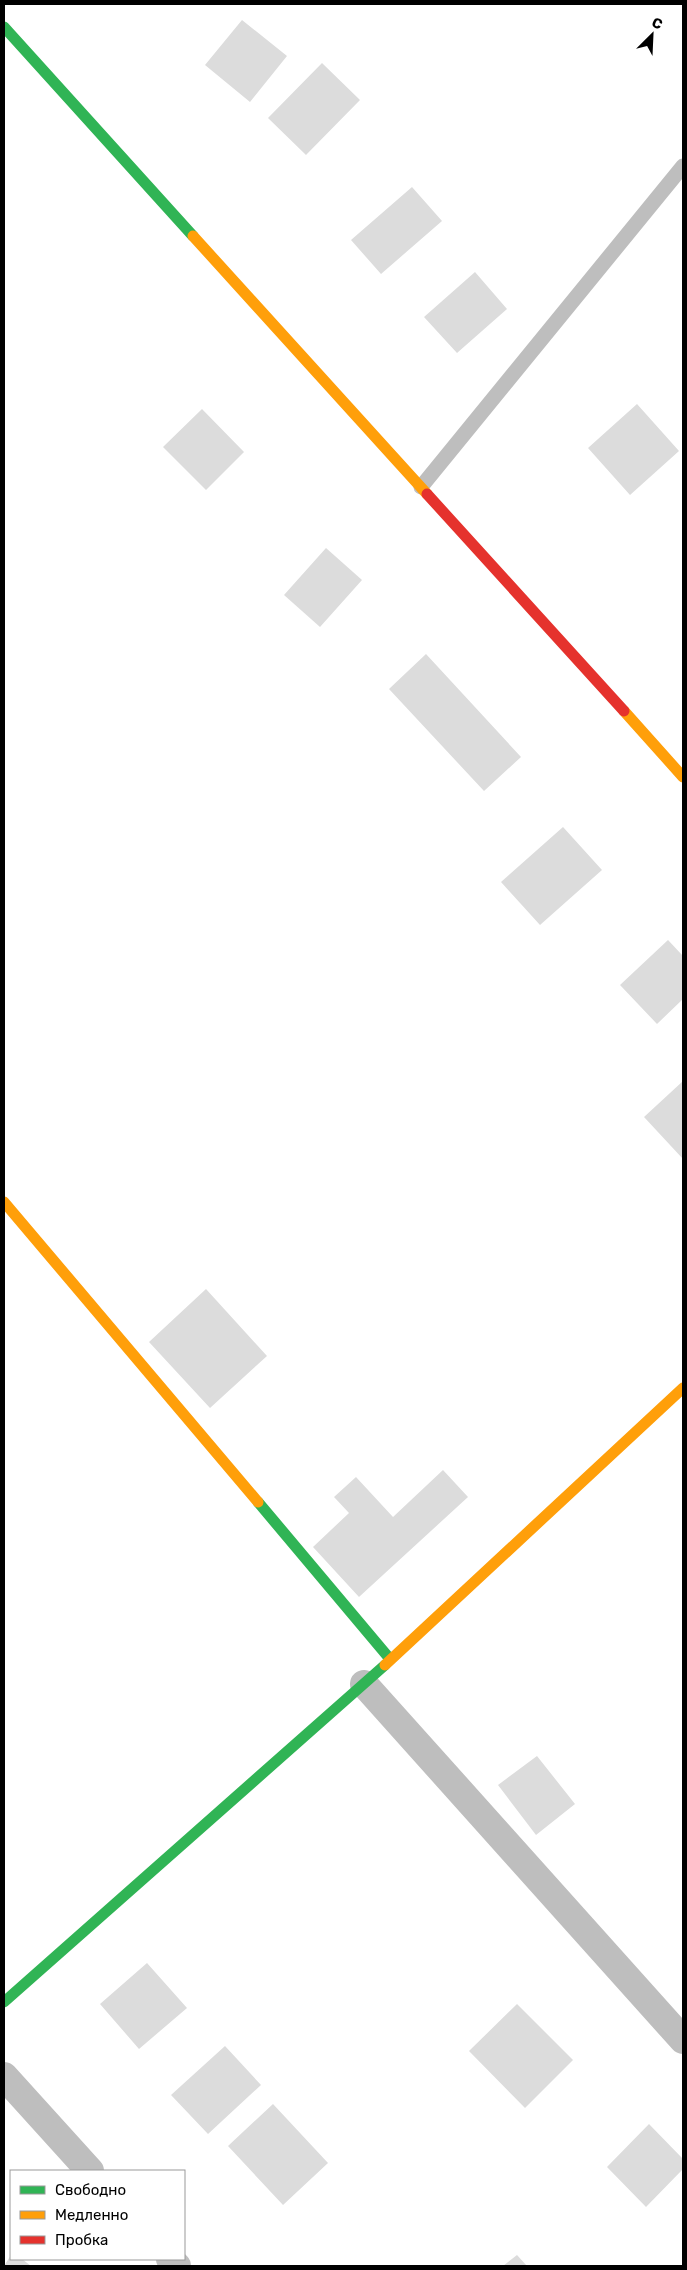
<svg xmlns="http://www.w3.org/2000/svg" width="687" height="2270" font-family="Rubik,sans-serif">
<style>
.building{fill:#dcdcdc}
.lines{fill:none;stroke-linecap:round;stroke-linejoin:round}
.lane{stroke:#bebebe;stroke-width:15}
.street{stroke:#bebebe;stroke-width:28}
.fast{stroke:#30b455;stroke-width:11}
.slow{stroke:#ff9f0a;stroke-width:11}
.jam{stroke:#e5322d;stroke-width:11}
</style>
<rect width="100%" height="100%" fill="#fff"/>
<path class="building" d="M 242,20 L 287,56 L 250,102 L 205,65 Z
M 322,63 L 360,100 L 306,155 L 268,118 Z
M 412,187 L 442,221 L 381,274 L 351,240 Z
M 475,272 L 507,309 L 457,353 L 424,317 Z
M 637,404 L 679,451 L 630,495 L 588,448 Z
M 202,409 L 244,452 L 206,490 L 163,447 Z
M 326,548 L 362,580 L 320,627 L 284,595 Z
M 426,654 L 521,757 L 484,791 L 389,689 Z
M 563,827 L 602,870 L 540,925 L 501,882 Z
M 668,940 L 683,956 L 683,999 L 657,1024 L 620,985 Z
M 683,1081 L 683,1159 L 644,1117 Z
M 206,1289 L 267,1356 L 210,1408 L 149,1342 Z
M 443,1470 L 468,1497 L 359,1597 L 313,1547 L 349,1513 L 334,1497 L 356,1477 L 393,1517 Z
M 537,1756 L 575,1804 L 536,1835 L 498,1785 Z
M 147,1963 L 187,2008 L 139,2049 L 100,2004 Z
M 517,2004 L 573,2060 L 525,2108 L 469,2051 Z
M 225,2046 L 261,2085 L 208,2134 L 171,2095 Z
M 273,2104 L 328,2163 L 283,2205 L 228,2146 Z
M 649,2124 L 683,2159 L 683,2169 L 646,2207 L 607,2167 Z
M 11,2255 L 11,2259 L 22,2259 L 31,2266 L 4,2266 Z
M 517,2255 L 527,2266 L 503,2266 Z"/>
<g class="lines">
<path class="lane" d="M 421,487 L 683,166"/>
<path class="street" d="M 364,1684 L 683,2040
M 4,2076 L 90,2171
M 170,2259 L 177,2266"/>
<path class="fast" d="M 4,27 L 193,236
M 258,1502 L 390,1659
M 4,2002 L 385,1665"/>
<path class="slow" d="M 193,236 L 427,494
M 624,711 L 683,777
M 4,1202 L 258,1502
M 385,1665 L 683,1388"/>
<path class="jam" d="M 427,494 L 624,711"/>
</g>
<rect width="687" height="2270" fill="none" stroke="#000000" stroke-width="10"/>
<rect x="10" y="2170" width="175" height="90" fill="#ffffff" stroke="#999999"/>
<rect x="20" y="2186" width="25" height="8" fill="#30b455" stroke="#999999"/>
<text x="55" y="2195" font-size="15" fill="#000000">Свободно</text>
<rect x="20" y="2211" width="25" height="8" fill="#ff9f0a" stroke="#999999"/>
<text x="55" y="2220" font-size="15" fill="#000000">Медленно</text>
<rect x="20" y="2236" width="25" height="8" fill="#e5322d" stroke="#999999"/>
<text x="55" y="2245" font-size="15" fill="#000000">Пробка</text>
<g transform="translate(652 35) rotate(24)" stroke="#ffffff" stroke-width="4" paint-order="stroke">
<path d="M0-4L9 19L0 12L-9 19Z" fill="#000000"/>
<text y="-8" font-size="14" font-weight="bold" text-anchor="middle" fill="#000000">С</text>
</g>
</svg>
